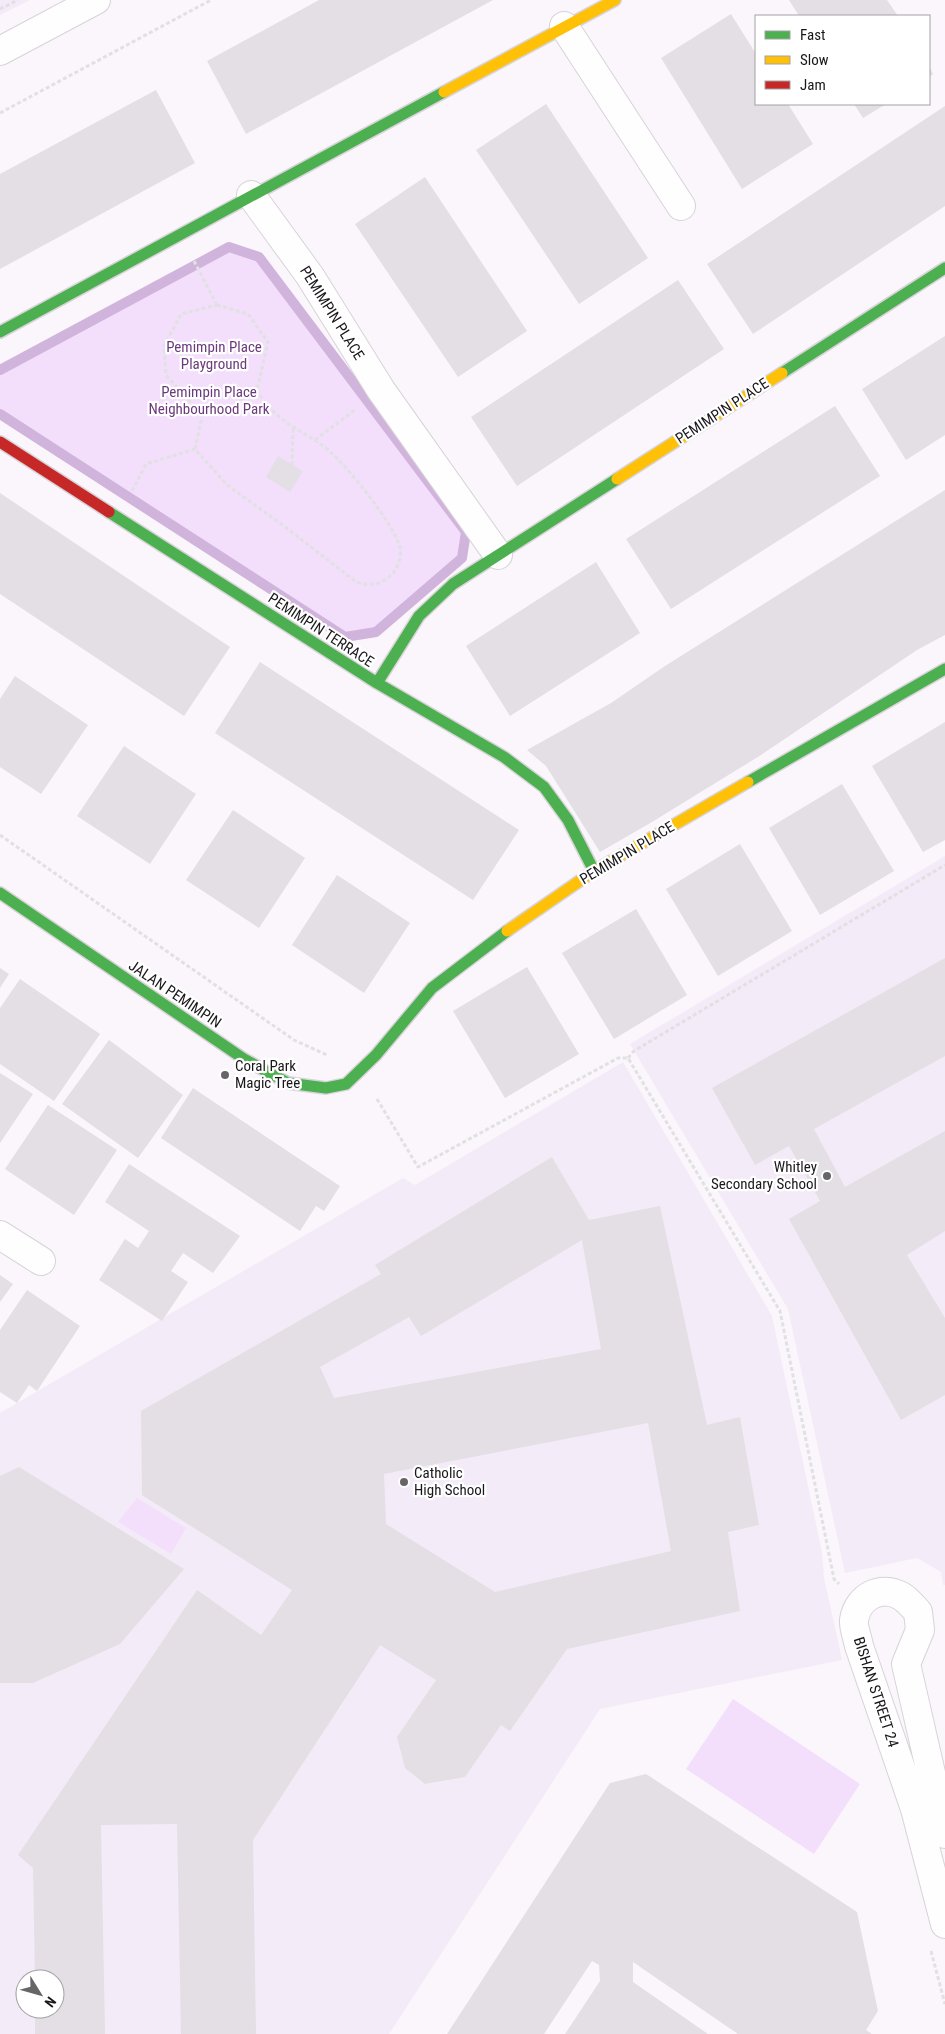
<svg xmlns="http://www.w3.org/2000/svg" width="945" height="2034" font-family="'Roboto Condensed',sans-serif">
<style>
.built{fill:#f4ebf8;fill-rule:evenodd}
.green{fill:#f3dffb}
.lines{fill:none;stroke-linecap:round;stroke-linejoin:round}
.stream{stroke:#d0b4db;stroke-width:10}
.building{fill:#e3dfe4;fill-rule:evenodd}
.street-casing{stroke:#d7d3d8;stroke-width:30}
.fast-casing{stroke:#d7d3d8;stroke-width:14}
.slow-casing{stroke:#d7d3d8;stroke-width:14}
.jam-casing{stroke:#d7d3d8;stroke-width:14}
.path{stroke:#e1e0e2;stroke-width:3;stroke-dasharray:4 2.5;stroke-linecap:butt}
.street{stroke:#fefefe;stroke-width:28}
.fast{stroke:#4caf50;stroke-width:11}
.slow{stroke:#ffc107;stroke-width:11}
.jam{stroke:#c62828;stroke-width:11}
.poi-dot{fill:#686569;stroke:#fff;stroke-width:2}
.labels{text-anchor:middle;dominant-baseline:central;stroke-width:4.5;stroke-linejoin:round;paint-order:stroke}
.street-label{font-size:15px;fill:#1a171b;stroke:#fff}
.park-label{font-size:15px;fill:#6a3a7b;stroke:#fff}
.poi-label{font-size:15px;fill:#1a171b;stroke:#fff;text-anchor:start}
</style>
<rect width="100%" height="100%" fill="#faf6fb"/>
<path class="built" d="M 0,0 L 30,0 L 0,15 Z
M 945,856 L 945,1585 L 943,1585 L 941,1572 L 917,1558 L 845,1573 L 788,1309 L 630,1044 Z
M 623,1062 L 772,1316 L 822,1552 L 824,1578 L 842,1660 L 600,1709 L 389,2034 L 0,2034 L 0,1413 L 403,1178 L 415,1185 ZM 25,1979 L 55,1979 L 55,2009 L 25,2009 Z"/>
<path class="green" d="M 229,247 L 259,257 L 466,532 L 462,558 L 376,632 L 345,637 L 0,414 L 0,370 Z
M 137,1498 L 186,1528 L 171,1554 L 118,1522 Z
M 733,1699 L 860,1784 L 814,1854 L 686,1769 Z"/>
<g class="lines">
<path class="stream" d="M 0,370 L 229,247 L 259,257 L 466,532 L 462,558 L 376,632 L 345,637 L 0,414"/>
</g>
<path class="building" d="M 319,0 L 493,0 L 246,134 L 207,61 Z
M 789,0 L 887,0 L 898,16 L 799,16 Z
M 731,14 L 756,54 L 756,104 L 788,104 L 813,144 L 742,189 L 661,58 Z
M 929,66 L 933,74 L 929,77 Z
M 156,90 L 195,163 L 0,269 L 0,174 Z
M 546,104 L 648,258 L 579,304 L 476,150 Z
M 854,104 L 886,104 L 863,118 Z
M 945,106 L 945,206 L 753,334 L 707,264 Z
M 425,177 L 527,331 L 458,377 L 355,224 Z
M 678,280 L 724,349 L 517,486 L 471,417 Z
M 945,336 L 945,435 L 906,460 L 862,389 Z
M 835,406 L 880,476 L 671,609 L 626,539 Z
M 278,456 L 303,471 L 290,492 L 266,477 Z
M 945,490 L 945,635 L 917,650 L 761,755 L 652,822 L 600,852 L 546,766 L 527,750 L 611,703 L 665,666 Z
M 0,493 L 230,647 L 184,716 L 0,594 Z
M 596,562 L 640,633 L 510,716 L 466,646 Z
M 260,662 L 519,830 L 473,900 L 215,733 Z
M 15,676 L 88,725 L 41,794 L 0,767 L 0,699 Z
M 945,722 L 945,840 L 923,852 L 872,766 Z
M 124,746 L 196,794 L 150,864 L 77,816 Z
M 842,784 L 894,871 L 820,915 L 769,828 Z
M 233,810 L 305,858 L 259,928 L 186,880 Z
M 740,844 L 792,931 L 718,976 L 666,889 Z
M 337,875 L 410,923 L 364,993 L 292,945 Z
M 636,909 L 687,995 L 614,1039 L 562,953 Z
M 945,958 L 945,1056 L 814,1129 L 845,1187 L 945,1131 L 945,1231 L 907,1255 L 945,1318 L 945,1395 L 901,1420 L 789,1219 L 820,1201 L 789,1146 L 755,1165 L 712,1088 Z
M 527,967 L 579,1054 L 505,1098 L 453,1011 Z
M 0,968 L 9,974 L 0,988 Z
M 20,979 L 100,1034 L 54,1101 L 0,1064 L 0,1008 Z
M 109,1040 L 183,1095 L 138,1158 L 62,1104 Z
M 0,1073 L 33,1094 L 0,1143 Z
M 193,1088 L 340,1186 L 324,1211 L 316,1206 L 300,1231 L 161,1138 Z
M 48,1105 L 117,1150 L 74,1215 L 5,1169 Z
M 552,1157 L 589,1220 L 660,1206 L 707,1425 L 740,1417 L 759,1525 L 728,1532 L 740,1611 L 567,1649 L 510,1731 L 501,1725 L 465,1777 L 425,1784 L 405,1768 L 397,1737 L 436,1680 L 380,1645 L 253,1840 L 256,2034 L 181,2034 L 177,1824 L 101,1825 L 105,2034 L 35,2034 L 35,2009 L 55,2009 L 55,1979 L 35,1979 L 33,1868 L 18,1855 L 197,1590 L 261,1635 L 292,1590 L 142,1495 L 141,1411 L 381,1274 L 375,1265 ZM 582,1240 L 601,1349 L 334,1398 L 320,1367 L 409,1317 L 421,1336 ZM 648,1423 L 671,1551 L 495,1592 L 386,1524 L 384,1474 Z
M 129,1164 L 240,1236 L 213,1273 L 183,1253 L 171,1271 L 188,1282 L 162,1321 L 99,1280 L 125,1239 L 138,1248 L 149,1231 L 105,1202 Z
M 0,1275 L 13,1284 L 0,1302 Z
M 27,1290 L 80,1326 L 37,1391 L 29,1385 L 17,1403 L 0,1392 L 0,1330 Z
M 19,1467 L 184,1569 L 120,1644 L 33,1683 L 0,1683 L 0,1476 Z
M 646,1774 L 857,1912 L 878,2011 L 866,2030 L 872,2034 L 738,2034 L 633,1962 L 633,1982 L 708,2034 L 565,2034 L 600,1981 L 599,1965 L 592,1961 L 544,2034 L 447,2034 L 610,1783 Z"/>
<g class="lines">
<defs>
<path id="street" d="M 564,26 L 681,206
M 0,51 L 96,0
M 251,195 L 310,276 L 381,390 L 498,555
M 0,1235 L 41,1261
M 945,1834 L 906,1664 L 920,1630 L 918,1612 C 913,1607 908,1600 901,1596 C 881,1585 858,1596 854,1620 C 853,1627 858,1639 859,1646 L 915,1809 L 945,1924"/>
<path id="fast" d="M 0,332 L 444,92
M 782,373 L 945,268
M 109,512 L 377,683 L 504,757 L 544,787 L 568,820 L 594,871
M 377,683 L 419,616 L 453,584 L 617,479
M 748,782 L 945,669
M 0,893 L 244,1059 L 288,1083 L 326,1088 L 346,1084 L 376,1055 L 432,988 L 507,931"/>
<path id="slow" d="M 444,92 L 615,0
M 617,479 L 782,373
M 507,931 L 594,871 L 748,782"/>
<path id="jam" d="M 0,442 L 109,512"/>
</defs>
<use href="#street" class="street-casing"/>
<use href="#fast" class="fast-casing"/>
<use href="#slow" class="slow-casing"/>
<use href="#jam" class="jam-casing"/>
<path class="path" d="M 0,9 L 18,0
M 0,113 L 211,0
M 194,261 L 217,305
M 217,305 L 248,314 L 268,342 L 258,386 L 229,408 L 195,407 L 166,375 L 164,346 L 181,314 Z
M 204,407 L 195,449 L 227,485 L 284,526 L 356,582 C 369,586 381,585 391,575 C 398,569 402,555 400,547 C 392,521 348,467 327,449 C 314,438 299,432 286,422 C 273,413 264,401 255,389
M 315,440 L 356,409
M 292,465 L 293,427
M 132,491 L 146,464 L 195,449
M 0,835 L 294,1040 L 327,1055
M 628,1058 L 634,1051 L 945,865
M 377,1099 L 418,1167 L 618,1058 L 628,1058 L 780,1311 L 834,1579 L 839,1584
M 931,1951 L 945,2004"/>
<use href="#street" class="street"/>
<use href="#fast" class="fast"/>
<use href="#slow" class="slow"/>
<use href="#jam" class="jam"/>
</g>
<g class="poi-dot">
<circle cx="225" cy="1075" r="5"/>
<circle cx="827" cy="1176" r="5"/>
<circle cx="404" cy="1482" r="5"/>
</g>
<g class="labels">
<g class="street-label">
<text transform="translate(332 313) rotate(58)">PEMIMPIN PLACE</text>
<text transform="translate(722 411) rotate(-33)">PEMIMPIN PLACE</text>
<text transform="translate(321 630) rotate(33)">PEMIMPIN TERRACE</text>
<text transform="translate(627 853) rotate(-31)">PEMIMPIN PLACE</text>
<text transform="translate(175 994) rotate(34)">JALAN PEMIMPIN</text>
<text transform="translate(876 1692) rotate(72)">BISHAN STREET 24</text>
</g>
<g class="park-label">
<text x="214" y="347">Pemimpin Place<tspan x="214" dy="17">Playground</tspan></text>
<text x="209" y="392">Pemimpin Place<tspan x="209" dy="17">Neighbourhood Park</tspan></text>
</g>
<g class="poi-label">
<text x="235" y="1066">Coral Park<tspan x="235" dy="17">Magic Tree</tspan></text>
<text x="817" y="1167" text-anchor="end">Whitley<tspan x="817" dy="17">Secondary School</tspan></text>
<text x="414" y="1473">Catholic<tspan x="414" dy="17">High School</tspan></text>
</g>
</g>
<rect x="755" y="15" width="175" height="90" fill="#ffffff" stroke="#a3a2a4"/>
<rect x="765" y="31" width="25" height="8" fill="#4caf50" stroke="#a3a2a4"/>
<text x="800" y="40" font-size="15" fill="#1a171b">Fast</text>
<rect x="765" y="56" width="25" height="8" fill="#ffc107" stroke="#a3a2a4"/>
<text x="800" y="65" font-size="15" fill="#1a171b">Slow</text>
<rect x="765" y="81" width="25" height="8" fill="#c62828" stroke="#a3a2a4"/>
<text x="800" y="90" font-size="15" fill="#1a171b">Jam</text>
<g transform="translate(40 1994) rotate(127)"><circle r="24" fill="#ffffff" stroke="#a3a2a4"/>
<path d="M0-4L9 19L0 12L-9 19Z" fill="#686569"/>
<text y="-8" font-size="14" font-weight="bold" text-anchor="middle" fill="#1a171b">N</text>
</g>
</svg>
